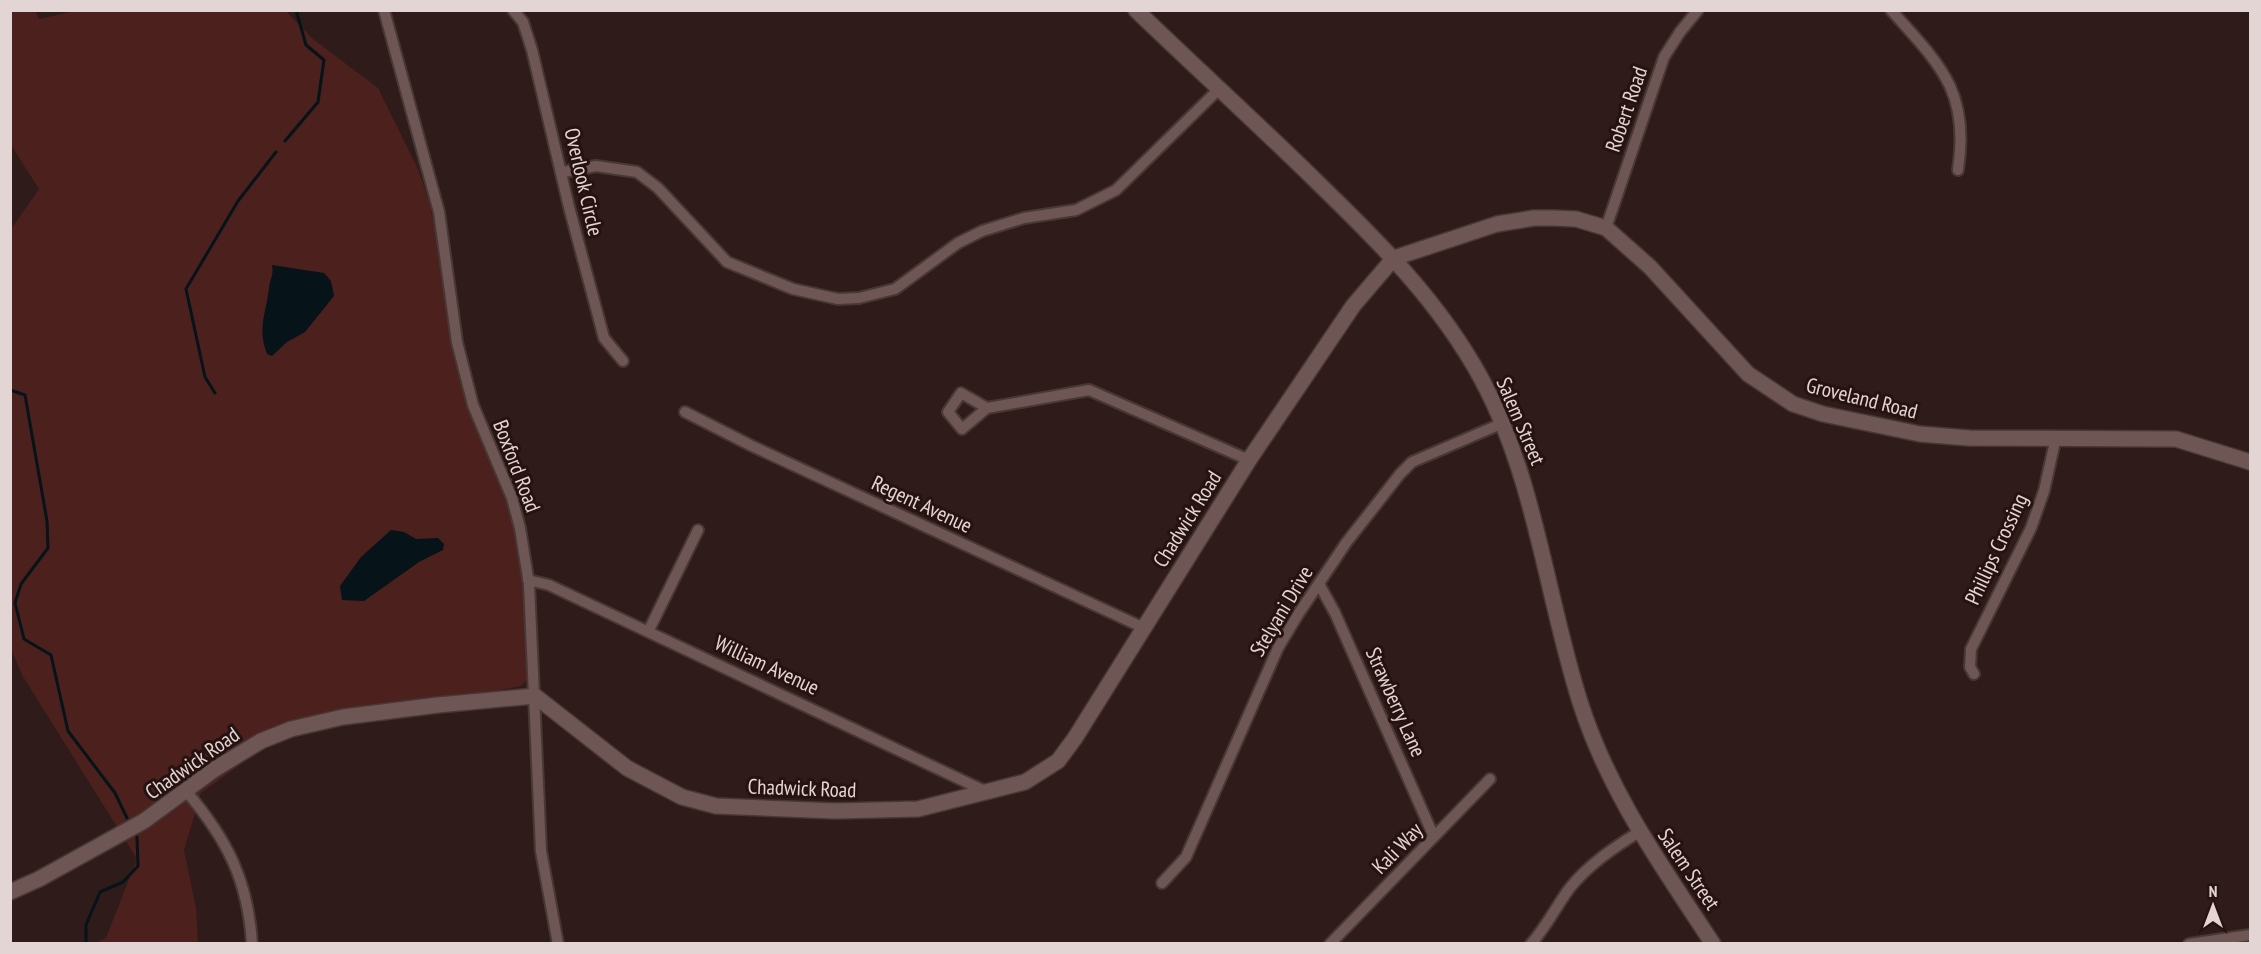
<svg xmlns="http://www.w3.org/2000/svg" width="2261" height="954" font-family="'PT Sans Narrow',sans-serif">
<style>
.grass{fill:#4b201d}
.water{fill:#061319}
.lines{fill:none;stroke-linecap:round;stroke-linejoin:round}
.stream{stroke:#061319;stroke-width:3}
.street-casing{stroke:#473836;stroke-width:14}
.secondary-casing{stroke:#473836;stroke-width:18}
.street{stroke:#6e5654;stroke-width:10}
.secondary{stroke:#6e5654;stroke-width:15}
.labels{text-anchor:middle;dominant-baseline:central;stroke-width:6;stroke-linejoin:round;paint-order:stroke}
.street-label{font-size:21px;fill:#e3d5d3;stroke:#251211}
</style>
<rect width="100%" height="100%" fill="#2f1b1a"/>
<path class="grass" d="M 79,10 L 286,11 L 313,39 L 378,88 L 418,169 L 429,201 L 443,268 L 464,393 L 509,505 L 519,547 L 525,586 L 525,640 L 529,678 L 521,686 L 269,731 L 259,751 L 201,793 L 184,850 L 196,908 L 198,943 L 95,943 L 106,938 L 137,859 L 22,675 L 11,649 L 11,229 L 39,189 L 11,145 L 10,11 L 35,11 L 39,19 Z"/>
<path class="water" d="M 272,265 L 324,273 L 331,281 L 334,296 L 305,332 L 287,342 L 272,356 L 267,354 C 257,328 266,314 269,288 C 270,279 274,275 272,265 Z
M 391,530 L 404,532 L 416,539 L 438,538 L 444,544 L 443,550 L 419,562 L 364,601 L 342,600 L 340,586 L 361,557 Z"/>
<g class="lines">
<path class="stream" d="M 285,141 L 318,102 L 324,60 L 306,45 L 296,10
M 10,390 L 25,395 L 47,521 L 48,548 L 21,584 L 15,603 L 24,639 L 51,655 L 68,731 L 115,793 L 127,818
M 215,393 L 205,377 L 186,289 L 238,201 L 276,152
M 86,944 L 86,925 L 100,892 L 123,882 L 138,866 L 137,837"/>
<defs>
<path id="street" d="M 384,10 L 439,212 L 457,342 L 473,405 L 512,498 L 520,528 L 529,584 L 541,851 L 558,944
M 513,10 L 523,22 L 532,50 L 569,207 L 604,338 L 623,361
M 1891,10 C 1940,65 1970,91 1958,170
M 563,172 L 596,166 L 637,172 L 658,188 L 727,262 L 793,289 L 838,299 L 859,298 L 895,289 L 958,243 L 982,231 L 1024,218 L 1076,210 L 1116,190 L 1219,89
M 1606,228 L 1664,57 L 1680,32 L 1698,10
M 987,408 L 962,429 L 948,412 L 961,393 L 987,408 L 1089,390 L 1249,460
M 685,412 L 752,446 L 1144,628
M 528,580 L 549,585 L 987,792
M 1319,584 L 1335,613 L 1434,837
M 648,632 L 698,530
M 1974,674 L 1970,667 L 1971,649 L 2031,528 L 2044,491 L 2056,437
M 186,791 C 227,839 248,880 252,944
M 1162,883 L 1186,857 L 1278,648 L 1299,613 L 1346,543 L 1400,474 L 1412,462 L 1503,423
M 1330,944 L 1490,779
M 1531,944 C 1546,927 1556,907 1569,889 C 1588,865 1613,848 1639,832
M 2189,944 L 2250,935"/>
<path id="secondary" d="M 1136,10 C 1196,68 1257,123 1316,181 C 1379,242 1440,302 1482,380 C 1536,481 1546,595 1580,702 C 1609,793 1662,866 1713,944
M 10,892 L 39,879 L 144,821 L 215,769 L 261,741 L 291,729 L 343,717 L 438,705 L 535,696 L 627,768 L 682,797 L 716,806 L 835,811 L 918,809 L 1025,782 L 1058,761 L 1075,738 L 1249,460 L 1353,306 L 1394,258 L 1497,224 L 1534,218 L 1554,218 L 1576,219 L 1606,228 L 1650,267 L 1748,374 L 1793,404 L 1823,414 L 1920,434 L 1969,438 L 2176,439 L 2250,462"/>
</defs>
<use href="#street" class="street-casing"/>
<use href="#secondary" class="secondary-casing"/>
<use href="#street" class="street"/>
<use href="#secondary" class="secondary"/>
</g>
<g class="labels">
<g class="street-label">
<text transform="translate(1626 109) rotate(-71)">Robert Road</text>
<text transform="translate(584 182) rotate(77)">Overlook Circle</text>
<text transform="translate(1862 398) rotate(14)">Groveland Road</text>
<text transform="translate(1521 421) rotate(67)">Salem Street</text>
<text transform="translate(517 466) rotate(69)">Boxford Road</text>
<text transform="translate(922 504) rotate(25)">Regent Avenue</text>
<text transform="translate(1187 519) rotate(-58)">Chadwick Road</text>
<text transform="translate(1996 549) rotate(-65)">Phillips Crossing</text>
<text transform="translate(1281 611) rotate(-59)">Stelyani Drive</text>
<text transform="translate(767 665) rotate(25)">William Avenue</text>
<text transform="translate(1396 702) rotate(66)">Strawberry Lane</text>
<text transform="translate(192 763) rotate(-35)">Chadwick Road</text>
<text transform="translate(802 788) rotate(2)">Chadwick Road</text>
<text transform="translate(1397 848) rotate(-46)">Kali Way</text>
<text transform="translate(1689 869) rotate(56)">Salem Street</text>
</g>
</g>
<rect width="2261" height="954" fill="none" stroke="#e3d5d3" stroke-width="24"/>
<g transform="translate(2213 906)" stroke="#251211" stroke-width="4.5" paint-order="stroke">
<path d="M0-4.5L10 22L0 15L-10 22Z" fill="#e3d5d3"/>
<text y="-9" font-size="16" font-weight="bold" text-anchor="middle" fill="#e3d5d3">N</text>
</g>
</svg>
